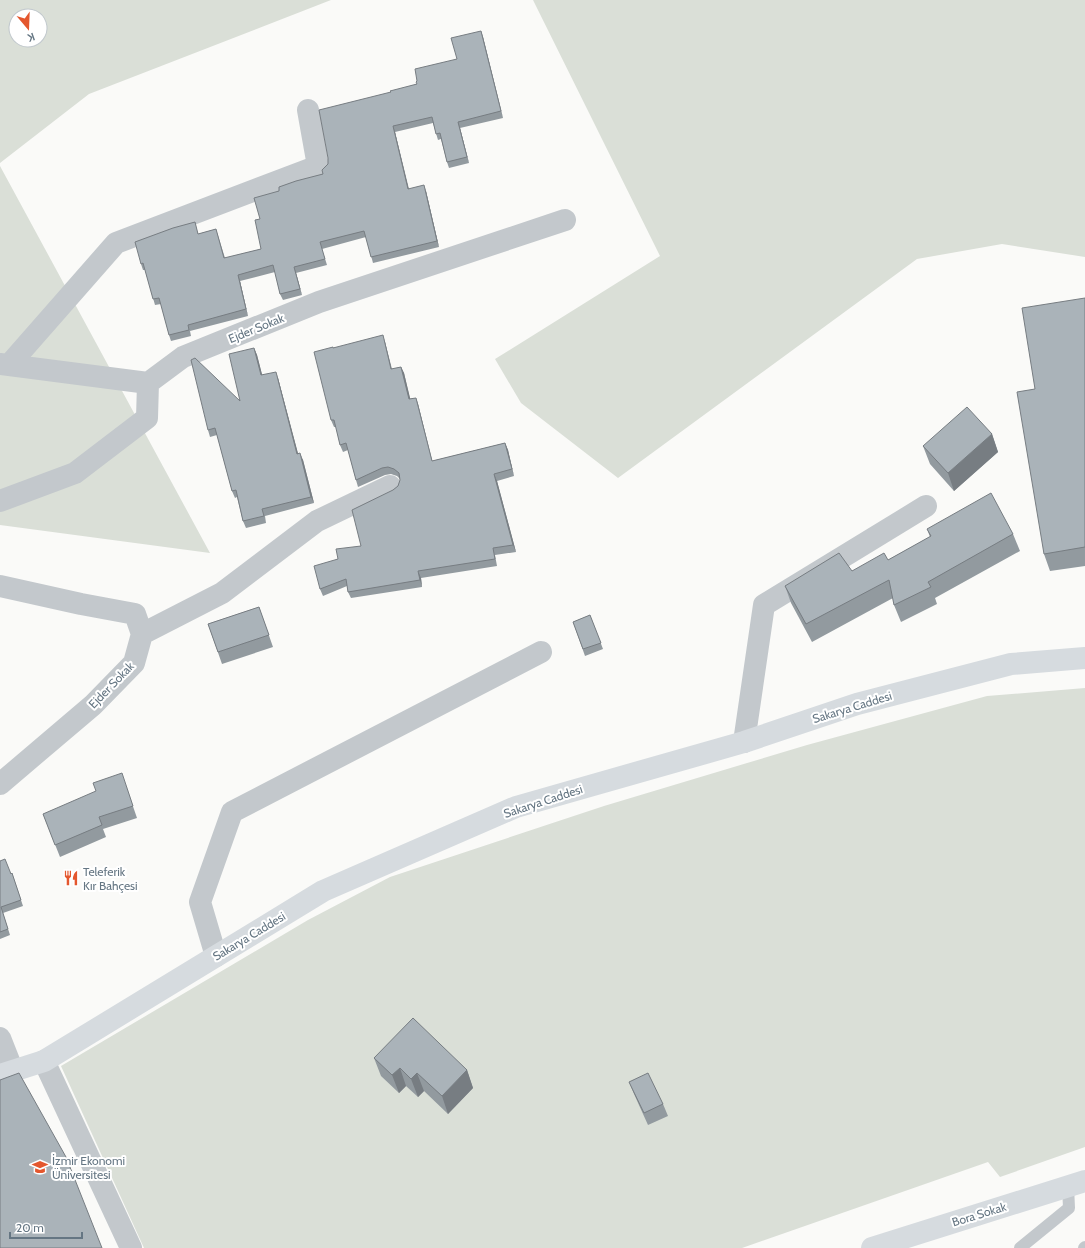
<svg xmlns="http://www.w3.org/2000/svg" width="1085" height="1248" font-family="Cabin,sans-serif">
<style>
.green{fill:#dadfd7;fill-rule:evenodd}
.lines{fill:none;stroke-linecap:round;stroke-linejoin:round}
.lane{stroke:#c3c8cc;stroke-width:12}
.street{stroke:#c3c8cc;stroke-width:22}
.secondary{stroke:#d6dbdf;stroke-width:22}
.wall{fill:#929a9f}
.shaded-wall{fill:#777d82}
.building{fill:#aab3b9;stroke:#777d82}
.labels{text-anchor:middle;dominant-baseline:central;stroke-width:4;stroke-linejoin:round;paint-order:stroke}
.street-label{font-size:12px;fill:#657683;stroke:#fff}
.poi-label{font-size:12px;fill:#657683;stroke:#fff;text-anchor:start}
</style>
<rect width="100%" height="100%" fill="#fafaf8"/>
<path class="green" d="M 0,0 L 331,0 L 89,94 L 0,163 ZM 16,16 L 40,16 L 40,40 L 16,40 Z
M 533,0 L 1085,0 L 1085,257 L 1002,244 L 917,259 L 618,478 L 521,403 L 495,359 L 660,256 Z
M 0,166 L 210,553 L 0,525 Z
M 1085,688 L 1085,1147 L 1000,1177 L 988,1162 L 742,1248 L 144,1248 L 61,1066 L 308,920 L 390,877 L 604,806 L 807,745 L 987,696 Z"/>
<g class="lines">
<path class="lane" d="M 1020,1248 L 1069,1208 L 1068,1186
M 1084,1248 L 1085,1247"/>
<path class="street" d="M 0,364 L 148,383
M 9,365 L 116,243 L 318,166 L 308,110
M 0,501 L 75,473 L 147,418 L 148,383 L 183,357 L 319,302 L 565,220
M 0,586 L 81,604 L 135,614 L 142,634 L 134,663 L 93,705 L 0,784
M 142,634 L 222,593 L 317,521 L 390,486
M 744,742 L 764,605 L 926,506
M 216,956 L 200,902 L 232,812 L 541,652
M 0,1038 L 13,1071
M 44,1061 L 131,1248"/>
<path class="secondary" d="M 0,1075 L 44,1061 L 323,891 L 516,807 L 744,742 L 857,704 L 1011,664 L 1085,658
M 872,1248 L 1085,1181"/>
</g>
<path class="wall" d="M 481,31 L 483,37 L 503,118 L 460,128 L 469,163 L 449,168 L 447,162 L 441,139 L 438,140 L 433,123 L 395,132 L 409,189 L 426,191 L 439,247 L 373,263 L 366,237 L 322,249 L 327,265 L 296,273 L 302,295 L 283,300 L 280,294 L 275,272 L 240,281 L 248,316 L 190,331 L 191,336 L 171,341 L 169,335 L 161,304 L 155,305 L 145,270 L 143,270 L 141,264 L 195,222 L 198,234 L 216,229 L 225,258 L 261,249 L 260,219 L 279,191 L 323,174 L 391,92 L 417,84 L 417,81 L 457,59 Z
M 1085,298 L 1085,566 L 1050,571 L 1044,554 L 1035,389 Z
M 385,342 L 392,369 L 401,367 L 404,373 L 410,399 L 416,398 L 418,404 L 432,461 L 505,443 L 508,450 L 514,476 L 497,481 L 516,552 L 495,555 L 497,566 L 421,578 L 422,587 L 351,598 L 348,592 L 347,586 L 323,596 L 320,589 L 338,559 L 361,546 L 393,490 L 398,486 L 400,480 L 400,479 L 397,476 L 391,474 L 385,475 L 358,487 L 356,480 L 348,450 L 343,452 L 340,445 L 336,427 L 334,427 L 331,420 L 333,348 Z
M 254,348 L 257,355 L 262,375 L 278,378 L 298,454 L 303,460 L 314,503 L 265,516 L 266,523 L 246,528 L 243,521 L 237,497 L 235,498 L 232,491 L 217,435 L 210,437 L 208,430 L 240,401 Z
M 992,434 L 998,452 L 954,491 L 930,464 L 923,446 Z
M 927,529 L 1013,534 L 1020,551 L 935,598 L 937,604 L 901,622 L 894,605 L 893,598 L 812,642 L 791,603 L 785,586 L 852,571 L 888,560 L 930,537 Z
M 259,607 L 273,647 L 222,664 L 208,624 Z
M 590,615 L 603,649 L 585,656 L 573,622 Z
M 126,786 L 137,818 L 103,829 L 106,837 L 60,857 L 43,814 Z
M 0,861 L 11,874 L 12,873 L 23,906 L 3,913 L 10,935 L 0,939 Z
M 374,1058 L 467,1070 L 473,1088 L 448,1114 L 424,1091 L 418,1097 L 406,1086 L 399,1093 L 381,1076 Z
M 629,1082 L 663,1104 L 668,1116 L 648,1125 L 634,1094 Z"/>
<path class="shaded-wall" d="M 481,31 L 483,37 L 503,118 L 501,111 Z
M 458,122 L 460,128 L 469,163 L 467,157 Z
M 393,126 L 395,132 L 410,195 L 408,189 Z
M 424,185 L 426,191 L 439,247 L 437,241 Z
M 294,267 L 296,273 L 302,295 L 300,289 Z
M 238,275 L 240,281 L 248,316 L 246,309 Z
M 383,335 L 385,342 L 393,376 L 391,369 Z
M 254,348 L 257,355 L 264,382 L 261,375 Z
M 401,367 L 404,373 L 412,406 L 409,399 Z
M 276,372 L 278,378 L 300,461 L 297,454 Z
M 416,398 L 418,404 L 434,468 L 432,461 Z
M 992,434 L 998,452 L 954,491 L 948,473 Z
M 505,443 L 508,450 L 514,476 L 512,469 Z
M 300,453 L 303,460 L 314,503 L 311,497 Z
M 494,474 L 497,481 L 516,552 L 513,545 Z
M 418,571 L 421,578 L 422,587 L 420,580 Z
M 400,1068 L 406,1086 L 399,1093 L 392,1075 Z
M 467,1070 L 473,1088 L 448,1114 L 442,1096 Z
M 417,1073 L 424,1091 L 418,1097 L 411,1079 Z"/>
<path class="building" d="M 481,31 L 501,111 L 458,122 L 467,157 L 447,162 L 440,133 L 436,134 L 432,117 L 393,126 L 408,189 L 424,185 L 437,241 L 371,257 L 364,231 L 320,242 L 325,259 L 294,267 L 300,289 L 280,294 L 273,265 L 238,275 L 246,309 L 188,325 L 189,330 L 169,335 L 159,298 L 153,299 L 143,263 L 141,264 L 135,242 L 173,228 L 195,222 L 198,234 L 216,229 L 224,258 L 261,249 L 255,220 L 260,219 L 254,198 L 279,191 L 279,187 L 296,181 L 323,174 L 322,170 L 328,164 L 328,158 L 319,110 L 391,92 L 390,91 L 417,84 L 416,82 L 417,81 L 415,69 L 457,59 L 451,38 Z
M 1085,298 L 1085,547 L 1044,554 L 1017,392 L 1035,389 L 1022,308 Z
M 383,335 L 391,369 L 401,367 L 409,399 L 416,398 L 432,461 L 505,443 L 512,469 L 494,474 L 513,545 L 493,548 L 495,559 L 418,571 L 420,580 L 348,592 L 346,579 L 320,589 L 314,566 L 338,559 L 336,549 L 361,546 L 352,510 L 393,490 L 398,486 L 400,480 L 399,473 L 394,469 L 388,467 L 382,468 L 356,480 L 346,443 L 340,445 L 334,420 L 331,420 L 314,352 L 333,347 L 333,348 Z
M 254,348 L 261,375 L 276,372 L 297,454 L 300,453 L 311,497 L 262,509 L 264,516 L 243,521 L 236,490 L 232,491 L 215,428 L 208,430 L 191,360 L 195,358 L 240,401 L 229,354 Z
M 967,407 L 992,434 L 948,473 L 923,446 Z
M 991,493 L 1013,534 L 928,582 L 931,587 L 894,605 L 889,580 L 806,624 L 785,586 L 839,553 L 852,571 L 884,553 L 888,560 L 931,536 L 927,529 Z
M 259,607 L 269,635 L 218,652 L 208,624 Z
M 590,615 L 601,643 L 583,649 L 573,622 Z
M 122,773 L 133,806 L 99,817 L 102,825 L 55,845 L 43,814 L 96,791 L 93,783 Z
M 5,859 L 11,874 L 12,873 L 21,900 L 1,907 L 8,929 L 0,932 L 0,861 Z
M 413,1018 L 467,1070 L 442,1096 L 417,1073 L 411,1079 L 400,1068 L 392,1075 L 374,1058 Z
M 19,1073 L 66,1157 L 102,1248 L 0,1248 L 0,1080 Z
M 648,1073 L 663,1104 L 644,1113 L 629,1082 Z"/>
<defs>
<symbol id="restaurant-bare" viewBox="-9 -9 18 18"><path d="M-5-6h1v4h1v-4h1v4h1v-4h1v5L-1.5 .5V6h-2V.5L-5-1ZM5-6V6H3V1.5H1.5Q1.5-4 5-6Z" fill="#e4572e" stroke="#fff" stroke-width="2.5" paint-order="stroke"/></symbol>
<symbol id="university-bare" viewBox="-9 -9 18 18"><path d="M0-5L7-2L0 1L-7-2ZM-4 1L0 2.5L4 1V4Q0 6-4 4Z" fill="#e4572e" stroke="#fff" stroke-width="2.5" paint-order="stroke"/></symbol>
</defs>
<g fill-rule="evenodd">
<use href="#restaurant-bare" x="60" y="867" width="22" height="22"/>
<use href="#university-bare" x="29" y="1156" width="22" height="22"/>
</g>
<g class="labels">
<g class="street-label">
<text transform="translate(256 328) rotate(-22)">Ejder Sokak</text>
<text transform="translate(111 685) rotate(-46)">Ejder Sokak</text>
<text transform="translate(852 707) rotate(-17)">Sakarya Caddesi</text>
<text transform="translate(543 801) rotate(-18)">Sakarya Caddesi</text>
<text transform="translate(249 936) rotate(-31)">Sakarya Caddesi</text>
<text transform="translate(979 1214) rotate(-17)">Bora Sokak</text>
</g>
<g class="poi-label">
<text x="83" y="871">Teleferik<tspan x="83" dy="14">Kır Bahçesi</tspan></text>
<text x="52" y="1160">İzmir Ekonomi<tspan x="52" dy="14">Üniversitesi</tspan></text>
</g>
</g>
<g transform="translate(28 28) rotate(161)"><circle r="19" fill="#ffffff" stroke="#c1c8cd"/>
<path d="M0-3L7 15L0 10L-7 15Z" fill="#e4572e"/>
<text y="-6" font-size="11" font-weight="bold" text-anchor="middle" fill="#657683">K</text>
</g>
<path d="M10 1232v6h72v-6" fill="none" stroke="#657683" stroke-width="2"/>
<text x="16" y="1232" font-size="12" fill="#657683" stroke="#ffffff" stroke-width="3" paint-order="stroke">20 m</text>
</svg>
